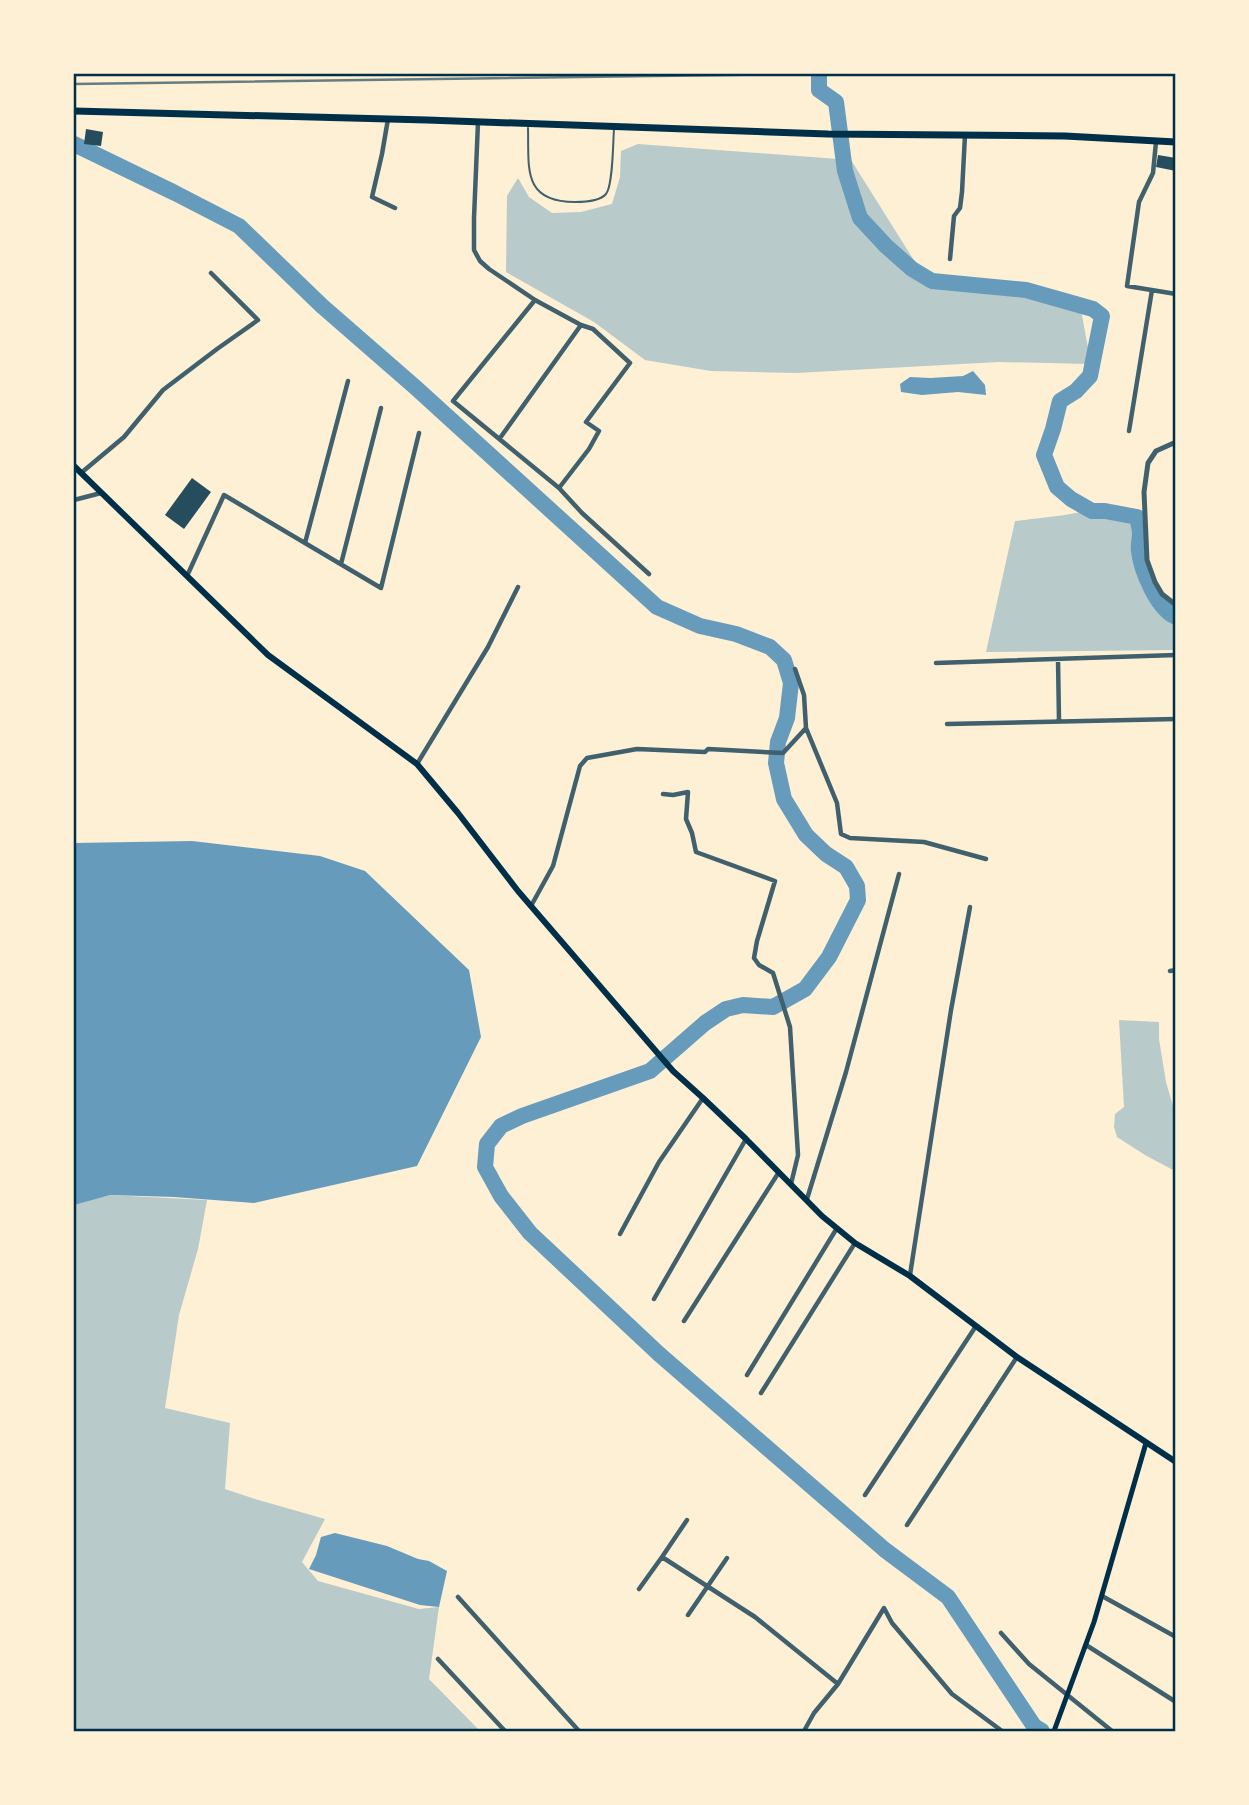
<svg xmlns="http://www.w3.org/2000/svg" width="1249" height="1805" font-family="Figtree,sans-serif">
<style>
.green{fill:#b9caca}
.water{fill:#669bbc}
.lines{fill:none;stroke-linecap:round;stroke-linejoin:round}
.river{stroke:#669bbc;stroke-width:16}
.building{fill:#264d5e}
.service{stroke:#3f606c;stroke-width:2}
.minor{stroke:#3f606c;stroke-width:4.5}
.tertiary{stroke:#3f606c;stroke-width:5}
.secondary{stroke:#003049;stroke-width:5}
.primary{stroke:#003049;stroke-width:6}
.trunk{stroke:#003049;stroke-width:7}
.rail{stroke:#657d81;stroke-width:2.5}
.neatline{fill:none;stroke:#003049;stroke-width:2.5}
</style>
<rect width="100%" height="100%" fill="#fdf0d5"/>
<path class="green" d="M 638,144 L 851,160 L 925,278 L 1079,299 L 1091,364 L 999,362 L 796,373 L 711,371 L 645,360 L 594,322 L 506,272 L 507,196 L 518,178 L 529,197 L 552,213 L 581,212 L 612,204 L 620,177 L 621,151 Z
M 1103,508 L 1140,511 C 1139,524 1135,538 1136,550 C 1138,570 1156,615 1175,621 L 1175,650 L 986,652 L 1015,521 L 1065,515 Z
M 1119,1020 L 1159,1022 L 1159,1039 L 1166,1082 L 1175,1113 L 1175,1171 L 1145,1155 L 1117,1137 L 1114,1127 L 1115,1114 L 1124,1107 Z
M 110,1195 L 207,1200 L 198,1249 L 179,1315 L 165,1408 L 230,1423 L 225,1489 L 255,1499 L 325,1519 L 302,1562 L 318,1581 L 419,1609 L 439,1607 L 429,1679 L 480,1731 L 74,1731 L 74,1203 Z"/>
<path class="water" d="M 973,371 L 985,385 L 986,395 L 958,392 L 922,395 L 901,392 L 900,384 L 910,377 L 930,378 L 963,376 Z
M 192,841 L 320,856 L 365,871 L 469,970 L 481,1037 L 417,1166 L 254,1203 L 174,1197 L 110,1195 L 74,1205 L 74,843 Z
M 335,1533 L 387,1546 L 418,1559 L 429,1561 L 447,1571 L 439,1607 L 420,1605 L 309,1569 L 316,1555 L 321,1537 Z"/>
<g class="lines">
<path class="river" d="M 819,74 L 819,90 L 836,102 L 845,171 L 860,218 L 886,246 L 912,269 L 932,281 L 1026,290 L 1093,309 L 1102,316 L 1090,376 L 1076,391 L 1060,401 L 1053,429 L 1044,455 L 1057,487 L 1071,499 L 1092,511 L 1105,511 L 1137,517 C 1138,523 1140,528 1140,534 C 1140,539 1138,545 1139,551 C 1141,570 1157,609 1176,617
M 74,144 L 175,193 L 239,226 L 322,306 L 415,387 L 657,607 L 700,626 L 736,634 L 770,647 L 784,660 L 791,683 L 787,718 L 778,742 L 776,763 L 784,799 L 806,835 L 826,854 L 846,867 L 857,886 L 858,900 L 829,957 L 805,989 L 773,1007 L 743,1005 L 726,1009 L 705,1023 L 650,1071 L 522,1116 L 501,1126 L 487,1144 L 485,1167 L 501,1196 L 530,1233 L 659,1354 L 885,1550 L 948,1597 L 1034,1726 L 1042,1731"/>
</g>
<path class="building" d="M 86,129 L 103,132 L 101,146 L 84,144 Z
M 1158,155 L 1176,158 L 1176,171 L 1156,167 Z
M 192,478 L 211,492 L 184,529 L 165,515 Z"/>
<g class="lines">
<path class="service" d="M 528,128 C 529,168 522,202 575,202 C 583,202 600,201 606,194 C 613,186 613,141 614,129"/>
<path class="minor" d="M 388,119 L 382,154 L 372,197 L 395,208
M 478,122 L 474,218 L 474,250 L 480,261 L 489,269 L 535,300 L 581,325 L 500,438
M 1156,142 L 1153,173 L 1139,202 L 1127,286 L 1176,294
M 950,259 L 954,216 L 960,208 L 962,192 L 965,135
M 535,300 L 453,401 L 559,488 L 582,513 L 649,574
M 1129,431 L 1152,290
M 81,473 L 124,437 L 163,390 L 217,349 L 258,320 L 211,273
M 559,488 L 589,449 L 599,431 L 586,422 L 630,363 L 593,329 L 581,325
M 74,500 L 101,493
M 305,543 L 348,381
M 341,564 L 381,408
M 187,576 L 224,495 L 381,588 L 419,433
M 1058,659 L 1059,721
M 936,663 L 1176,655
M 795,669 L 804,695 L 806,728 L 837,803 L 841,834 L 850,838 L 924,842 L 986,859
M 947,724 L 1176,719
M 417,764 L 488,647 L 518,587
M 663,794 L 673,795 L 688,792 L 686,819 L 692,833 L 696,852 L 775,881 L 757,941 L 754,958 L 759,965 L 773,973 L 790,1027 L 798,1155 L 791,1184
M 531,906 L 553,866 L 580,766 L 587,758 L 637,749 L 705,752 L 708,749 L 783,753 L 806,728
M 1170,971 L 1176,970
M 807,1199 L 846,1072 L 899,874
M 620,1234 L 659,1162 L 703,1098
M 910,1275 L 951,1010 L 970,907
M 654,1299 L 746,1139
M 684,1321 L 779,1172
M 747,1375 L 837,1228
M 761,1393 L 855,1243
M 865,1495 L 976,1326
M 907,1525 L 1017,1357
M 662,1557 L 687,1520
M 639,1589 L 662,1557 L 755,1617 L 838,1684 L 884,1608 L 892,1623 L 952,1694 L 1002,1731
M 1102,1596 L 1176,1637
M 458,1597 L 579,1731
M 688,1615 L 727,1558
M 1001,1633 L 1029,1664 L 1112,1731
M 1086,1645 L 1176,1702
M 438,1659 L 505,1731
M 804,1731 L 814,1713 L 838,1684"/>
<path class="tertiary" d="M 1176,442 L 1156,451 L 1148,463 L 1144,492 L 1147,560 L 1155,582 L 1162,594 L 1176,605"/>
<path class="secondary" d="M 1054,1731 L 1094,1622 L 1146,1443"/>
<path class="primary" d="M 74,466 L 268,655 L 417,764 L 458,813 L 518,891 L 673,1071 L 703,1098 L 746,1139 L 822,1216 L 855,1243 L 910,1276 L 1017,1357 L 1176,1462"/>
<path class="trunk" d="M 74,111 L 427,120 L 828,134 L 1065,136 L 1176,142"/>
<path class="rail" d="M 819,74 L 860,74
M 74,84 L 796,74"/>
</g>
<rect width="1249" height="1805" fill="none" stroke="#fdf0d5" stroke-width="150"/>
<rect x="75" y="75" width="1099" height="1655" class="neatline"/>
</svg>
